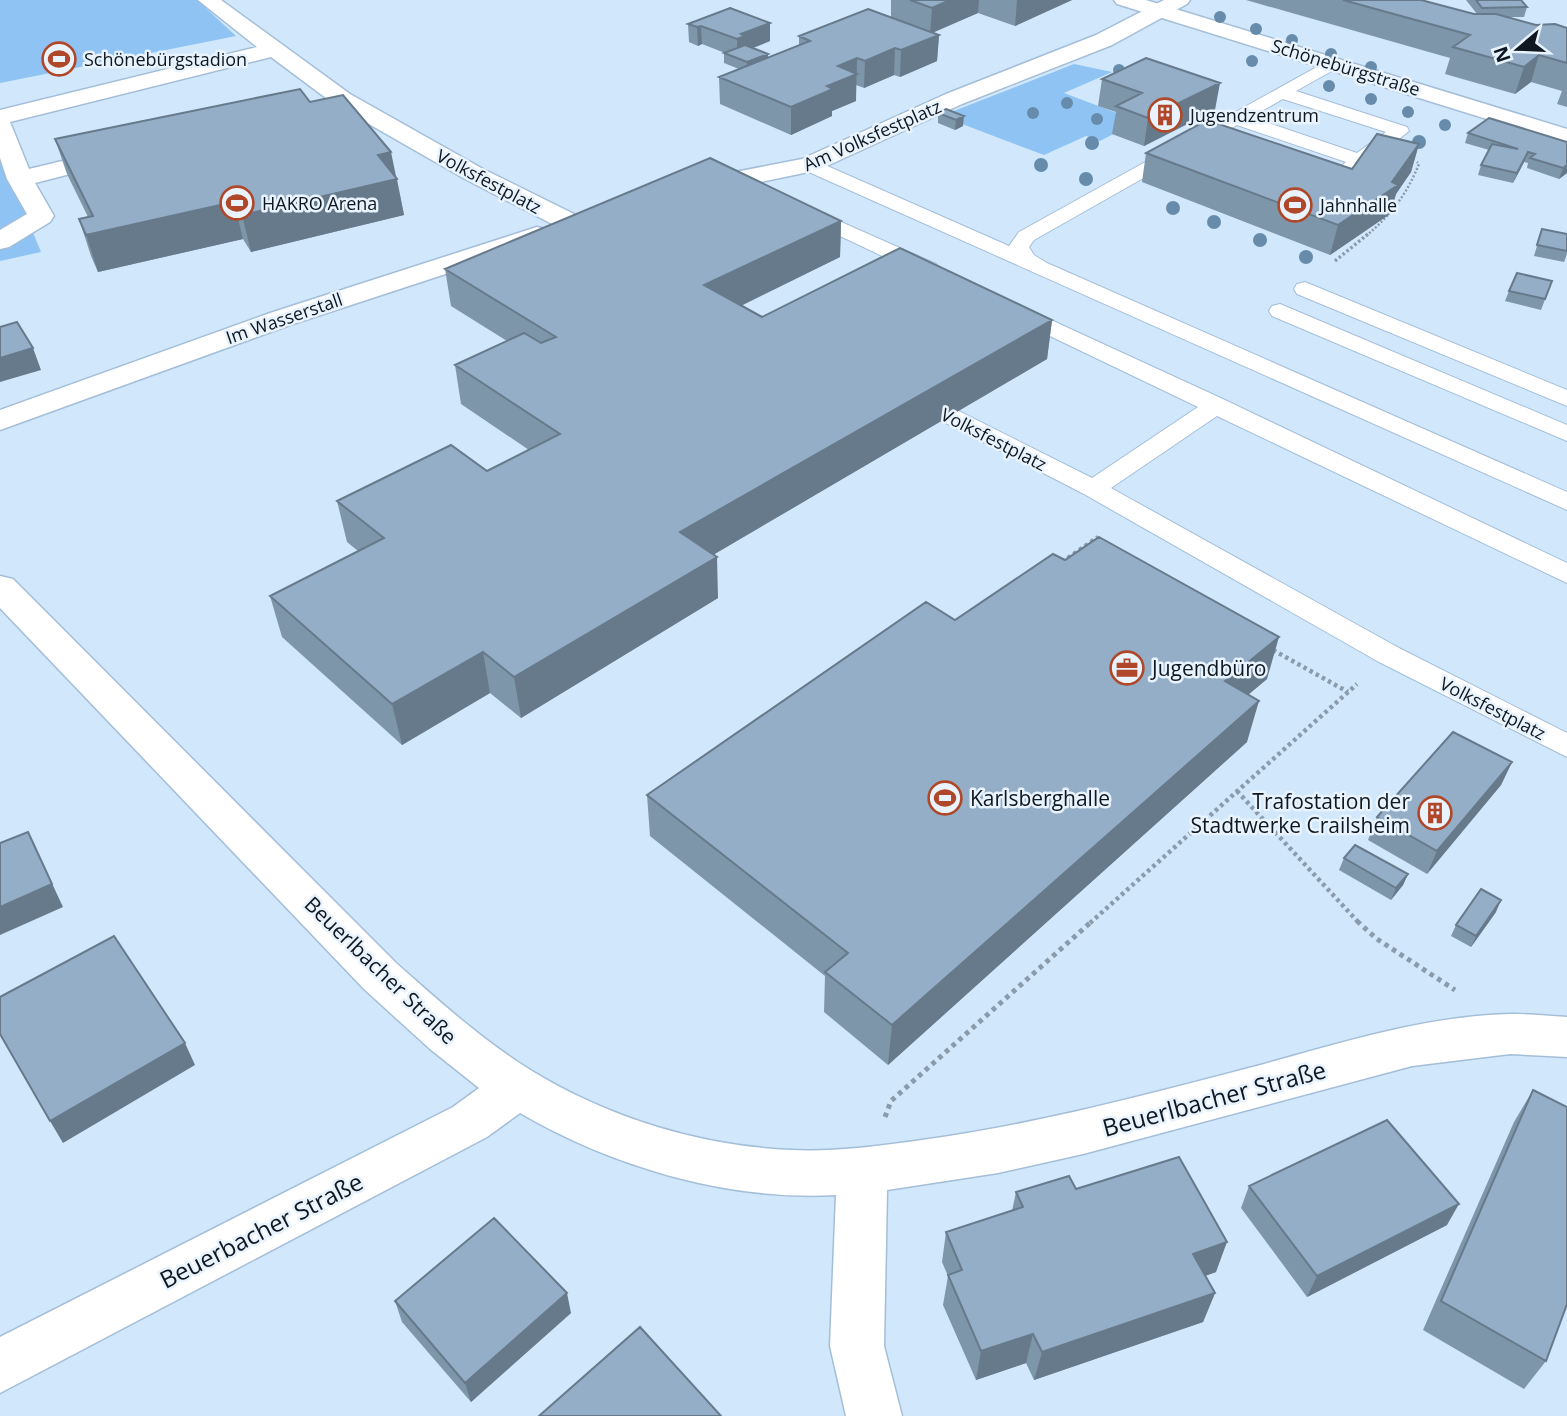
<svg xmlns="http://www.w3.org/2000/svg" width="1567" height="1416" font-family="'Open Sans',sans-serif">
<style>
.green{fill:#8ec3f3}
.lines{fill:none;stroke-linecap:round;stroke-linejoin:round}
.service-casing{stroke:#a4bed8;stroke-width:2}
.minor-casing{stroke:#a4bed8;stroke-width:3}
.secondary-casing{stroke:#a4bed8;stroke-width:3}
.path-far3{stroke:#8a9cac;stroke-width:2.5;stroke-dasharray:2 2;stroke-linecap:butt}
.path-far2{stroke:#8a9cac;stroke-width:3.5;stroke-dasharray:2.5 2.5;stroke-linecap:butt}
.path-far1{stroke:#8a9cac;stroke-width:4.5;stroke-dasharray:3.5 3.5;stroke-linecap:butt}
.path{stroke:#8a9cac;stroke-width:5;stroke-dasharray:4.5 4.5;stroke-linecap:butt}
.service{fill:#fff;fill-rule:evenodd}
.minor{fill:#fff;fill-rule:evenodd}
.secondary{fill:#fff;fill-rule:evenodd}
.tree{fill:#678cab}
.wall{fill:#7e96aa}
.shaded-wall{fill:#677a8b}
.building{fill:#93aec6;stroke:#677a8b;stroke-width:2}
.labels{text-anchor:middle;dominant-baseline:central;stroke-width:5;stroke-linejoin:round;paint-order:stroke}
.far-poi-label{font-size:18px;fill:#0f1821;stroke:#e8f3fd;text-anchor:start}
.far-street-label{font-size:18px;fill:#0f1821;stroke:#e8f3fd}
.poi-label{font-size:21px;fill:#0f1821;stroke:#e8f3fd;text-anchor:start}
.street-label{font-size:21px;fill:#0f1821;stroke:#e8f3fd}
.near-street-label{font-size:24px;fill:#0f1821;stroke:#e8f3fd}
</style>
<rect width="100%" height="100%" fill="#d1e7fc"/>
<path class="green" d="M 0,0 L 197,0 L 236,36 L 0,83 Z
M 1074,64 L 1112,72 L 1064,93 L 1138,121 L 1100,141 L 1086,136 L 1044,155 L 941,116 Z
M 0,153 L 41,252 L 0,261 Z"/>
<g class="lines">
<defs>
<path id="service" d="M 1333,58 L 1339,59 L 1342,63 L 1339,67 L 1296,91 L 1407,127 L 1409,131 L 1341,186 C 1331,189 1313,185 1306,176 L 1316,170 L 1331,175 L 1346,162 L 1237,125 L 1034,240 L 1029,247 L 1034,255 L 1047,263 L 1567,492 L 1567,510 L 802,169 L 799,165 L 802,161 L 816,161 L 1009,246 L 1019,232 ZM 1283,99 L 1386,132 L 1357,153 L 1251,117 Z
M 805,206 L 936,264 L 939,269 L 936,274 L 920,274 L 798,216 L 795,212 L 798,208 Z
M 1305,282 L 1567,390 L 1567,406 L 1297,294 L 1294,289 L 1297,284 Z
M 1014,303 L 1225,400 L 1567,563 L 1567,583 L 1217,416 L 1111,488 L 1399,648 L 1567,733 L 1567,757 L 1379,662 L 1084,494 L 905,402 L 901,397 L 905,392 L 921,392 L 1092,478 L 1198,407 L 1006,315 L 1003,310 L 1006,305 Z
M 1280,304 L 1567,425 L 1567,441 L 1272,316 L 1269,311 L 1272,306 Z"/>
<path id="minor" d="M 198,0 L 221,0 L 350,94 L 483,169 L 580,217 L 584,223 L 580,229 L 571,231 L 562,229 L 465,179 L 334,104 L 271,57 L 10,122 L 29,169 L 116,148 L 125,150 L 128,155 L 125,160 L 35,183 L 54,216 L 50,222 L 9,247 L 0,249 L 0,230 L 27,214 L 7,179 L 0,158 L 0,110 L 257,47 Z
M 1164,0 L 1190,0 L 1187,4 L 1112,45 L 962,104 L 818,170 L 699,195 L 690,192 L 686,187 L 690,182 L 699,179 L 802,159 L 946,94 L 1096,35 Z
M 537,227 L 546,229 L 550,235 L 546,241 L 290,325 L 0,430 L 0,410 L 270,313 Z
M 0,576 L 13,579 L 396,963 C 439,1001 483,1041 532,1071 C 609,1118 701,1146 791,1150 C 835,1152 879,1146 922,1140 C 1033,1125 1141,1096 1249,1068 C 1335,1045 1422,1016 1511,1014 C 1530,1014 1548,1016 1567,1017 L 1567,1057 L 1510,1054 L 1412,1066 L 1083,1154 L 998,1173 L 887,1190 L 884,1346 L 902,1416 L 846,1416 L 830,1346 L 836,1195 C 728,1201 613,1167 520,1113 L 487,1137 L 0,1393 L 0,1337 L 453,1107 L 479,1088 L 430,1049 L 364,989 L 0,608 Z"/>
<path id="secondary" d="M 1114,0 L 1146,0 L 1567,129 L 1567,144 L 1117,4 Z"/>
</defs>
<use href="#service" class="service-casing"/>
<use href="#minor" class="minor-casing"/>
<use href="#secondary" class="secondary-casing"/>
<path class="path-far3" d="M 1366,236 C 1391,215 1407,194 1419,164 L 1417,162"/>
<path class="path-far2" d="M 1335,261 L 1368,234"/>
<path class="path-far1" d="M 1062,562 L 1098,537
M 1273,650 L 1348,692
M 1237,791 L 1359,923
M 1090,923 L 1357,684"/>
<path class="path" d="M 1357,921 L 1377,939 L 1455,990
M 885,1117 L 891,1101 L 1092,921"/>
<use href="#service" class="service"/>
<use href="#minor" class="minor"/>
<use href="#secondary" class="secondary"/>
</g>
<g class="tree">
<circle cx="1220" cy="17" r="6"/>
<circle cx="1256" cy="29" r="6"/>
<circle cx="1292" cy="40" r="6"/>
<circle cx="1331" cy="54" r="6"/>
<circle cx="1252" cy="61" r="6"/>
<circle cx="1371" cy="67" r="6"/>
<circle cx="1119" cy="70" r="6"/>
<circle cx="1329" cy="86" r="6"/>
<circle cx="1371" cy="99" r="6"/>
<circle cx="1067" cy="103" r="6"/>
<circle cx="1408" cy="112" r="6"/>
<circle cx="1033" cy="113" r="6"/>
<circle cx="1097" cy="119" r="6"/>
<circle cx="1445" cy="125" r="6"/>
<circle cx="1419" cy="142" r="7"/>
<circle cx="1092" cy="143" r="7"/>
<circle cx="1041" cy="165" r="7"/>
<circle cx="1086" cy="179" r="7"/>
<circle cx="1173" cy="208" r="7"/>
<circle cx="1214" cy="222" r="7"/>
<circle cx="1260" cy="240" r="7"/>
<circle cx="1306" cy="257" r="7"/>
</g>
<path class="wall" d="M 891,0 L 1072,0 L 1015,26 L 978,13 L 933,32 L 939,35 L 937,61 L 900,77 L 894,75 L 864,88 L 856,85 L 856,101 L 832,111 L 832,116 L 791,135 L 720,104 L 719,77 L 739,69 L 724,63 L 724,53 L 725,53 L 702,44 L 698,46 L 689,42 L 688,24 L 730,8 L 770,41 L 753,48 L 768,54 L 768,57 L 799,45 L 799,36 L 891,17 Z
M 1246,0 L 1343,0 L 1474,14 L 1477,14 L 1466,0 L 1521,0 L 1527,7 L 1524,17 L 1506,17 L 1536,25 L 1567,28 L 1567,107 L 1557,104 L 1562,91 L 1531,82 L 1515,94 L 1445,74 L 1450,58 Z
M 1102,79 L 1215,110 L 1144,146 L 1112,134 L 1116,112 L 1098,106 Z
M 310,102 L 396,177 L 397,179 L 404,215 L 251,252 L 243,239 L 98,272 L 91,256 L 79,219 L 88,217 L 67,174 L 55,139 Z
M 946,109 L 963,126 L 955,130 L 938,123 L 938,113 Z
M 1468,133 L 1567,142 L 1567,173 L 1559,179 L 1527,168 L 1528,163 L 1524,162 L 1513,183 L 1478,175 L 1481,165 L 1489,150 L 1465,143 Z
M 1419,144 L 1411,172 L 1396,194 L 1390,214 L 1330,255 L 1142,182 L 1146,153 L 1352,169 Z
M 841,221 L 840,257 L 741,306 L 762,317 L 1052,320 L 1047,359 L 713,555 L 718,598 L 521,718 L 490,693 L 402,745 L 282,637 L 270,596 L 358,551 L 347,542 L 337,501 L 487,471 L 529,450 L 461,404 L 455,365 L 507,341 L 451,306 L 445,269 Z
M 1542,229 L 1567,234 L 1567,254 L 1564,262 L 1534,256 Z
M 1552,281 L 1541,310 L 1505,301 L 1509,291 Z
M 955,620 L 1267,679 L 1248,695 L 1247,742 L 888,1065 L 824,1012 L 825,976 L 650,836 L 647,795 Z
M 1512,762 L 1501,785 L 1427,874 L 1368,840 L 1377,817 Z
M 1344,858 L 1408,874 L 1403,885 L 1391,900 L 1339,870 Z
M 1496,912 L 1471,947 L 1451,936 L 1456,925 Z
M 1533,1090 L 1546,1361 L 1524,1389 L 1423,1330 L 1514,1122 Z
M 1249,1186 L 1447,1225 L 1307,1297 L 1241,1208 Z
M 1076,1189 L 1216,1272 L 1205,1276 L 1215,1293 L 1203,1322 L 1034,1380 L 1026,1363 L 976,1380 L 943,1305 L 948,1276 L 942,1262 L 946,1232 L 1012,1211 L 1016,1192 Z
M 395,1301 L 571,1313 L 471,1402 L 402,1322 Z"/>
<path class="shaded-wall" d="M 950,0 L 979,0 L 978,13 L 930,34 L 932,8 Z
M 1017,0 L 1072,0 L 1015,26 Z
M 770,23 L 770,41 L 745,51 L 737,58 L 737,39 L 741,34 Z
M 701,26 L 702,44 L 698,46 L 697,27 Z
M 939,35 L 937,61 L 900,77 L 901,50 Z
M 895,48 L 894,75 L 864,88 L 865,61 Z
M 768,54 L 768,63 L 747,72 L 747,62 Z
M 1539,55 L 1531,82 L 1515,94 L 1524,67 Z
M 857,58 L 856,101 L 832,111 L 832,116 L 791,135 L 791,107 L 827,86 L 838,66 Z
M 1220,83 L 1215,110 L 1144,146 L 1148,118 Z
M 964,116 L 963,126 L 955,130 L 956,120 Z
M 1419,144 L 1411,172 L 1396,194 L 1390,214 L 1330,255 L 1338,225 L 1392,182 Z
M 391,152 L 404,215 L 251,252 L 242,215 L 378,155 Z
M 1528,152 L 1524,162 L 1513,183 L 1517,173 Z
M 1567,165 L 1567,173 L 1559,179 L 1563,168 Z
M 234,202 L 243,239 L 98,272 L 86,235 Z
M 841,221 L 840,257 L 705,323 L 704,285 Z
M 1052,320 L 1047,359 L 682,573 L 680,532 Z
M 33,348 L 41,370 L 0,382 L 0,358 Z
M 717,557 L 718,598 L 521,718 L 514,677 Z
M 1279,637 L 1267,679 L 1214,723 L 1225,681 Z
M 483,652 L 490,693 L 402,745 L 392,704 Z
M 1259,701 L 1247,742 L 888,1065 L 892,1025 Z
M 1512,762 L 1501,785 L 1427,874 L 1437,851 Z
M 28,832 L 63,907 L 0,935 L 0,907 Z
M 1408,874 L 1403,885 L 1391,900 L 1396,888 Z
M 1501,900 L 1496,912 L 1471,947 L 1476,936 Z
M 185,1043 L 195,1065 L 63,1143 L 50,1121 Z
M 1459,1204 L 1447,1225 L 1307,1297 L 1317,1276 Z
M 1227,1242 L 1216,1272 L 1182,1284 L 1193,1254 Z
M 567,1293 L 571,1313 L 471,1402 L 465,1383 Z
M 1215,1293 L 1203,1322 L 1034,1380 L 1042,1352 Z
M 1033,1334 L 1026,1363 L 976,1380 L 981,1351 Z"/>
<path class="building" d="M 910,0 L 950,0 L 932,8 Z
M 1343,0 L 1421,0 L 1474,14 L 1496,14 L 1536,25 L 1555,24 L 1567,28 L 1567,63 L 1539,55 L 1524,67 L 1453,47 L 1470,35 Z
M 1476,0 L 1521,0 L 1527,7 L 1482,8 Z
M 730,8 L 770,23 L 741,34 L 745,36 L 737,39 L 701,26 L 697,27 L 688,24 Z
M 868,9 L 939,35 L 901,50 L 895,48 L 865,61 L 857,58 L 838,66 L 857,74 L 827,86 L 833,89 L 791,107 L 719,77 L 810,41 L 799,36 Z
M 745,45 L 768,54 L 747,62 L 724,53 Z
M 1146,58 L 1220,83 L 1148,118 L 1116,106 L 1142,93 L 1102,79 Z
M 300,89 L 310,102 L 343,95 L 391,152 L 378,155 L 397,179 L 242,215 L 234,202 L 86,235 L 79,219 L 93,216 L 55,139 Z
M 946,109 L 964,116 L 956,120 L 938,113 Z
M 1489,118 L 1567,142 L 1567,165 L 1563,168 L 1530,158 L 1535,154 L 1528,152 L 1517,173 L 1481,165 L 1492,144 L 1518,149 L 1468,133 Z
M 1207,120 L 1352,169 L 1377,134 L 1419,144 L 1392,182 L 1398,185 L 1338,225 L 1146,153 Z
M 710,158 L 841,221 L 704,285 L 762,317 L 900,248 L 1052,320 L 680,532 L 717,557 L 514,677 L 483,652 L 392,704 L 270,596 L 384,538 L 337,501 L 451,445 L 487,471 L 560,434 L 455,365 L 524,333 L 541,343 L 556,337 L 445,269 Z
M 1542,229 L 1567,234 L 1567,251 L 1537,245 Z
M 1517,273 L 1552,281 L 1545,299 L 1509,291 Z
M 17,322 L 33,348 L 0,358 L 0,327 Z
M 1099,537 L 1279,637 L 1225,681 L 1259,701 L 892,1025 L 825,972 L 848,953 L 647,795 L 926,602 L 955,620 L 1053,554 L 1065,560 Z
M 1453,732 L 1512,762 L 1437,851 L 1377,817 Z
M 28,832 L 52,884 L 0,907 L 0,843 Z
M 1355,845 L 1408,874 L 1396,888 L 1344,858 Z
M 1481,889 L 1501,900 L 1476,936 L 1456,925 Z
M 114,936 L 185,1043 L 50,1121 L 0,1034 L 0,997 Z
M 1533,1090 L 1567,1107 L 1567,1304 L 1546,1361 L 1441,1301 Z
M 1387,1120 L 1459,1204 L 1317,1276 L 1249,1186 Z
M 1179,1157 L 1227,1242 L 1193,1254 L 1215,1293 L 1042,1352 L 1033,1334 L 981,1351 L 948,1275 L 962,1270 L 946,1232 L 1023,1207 L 1016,1192 L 1069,1176 L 1076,1189 Z
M 494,1218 L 567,1293 L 465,1383 L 395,1301 Z
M 640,1327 L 721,1416 L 539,1416 Z"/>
<defs>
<symbol id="stadium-ring" viewBox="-11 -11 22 22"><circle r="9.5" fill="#e8f3fd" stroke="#af4728" stroke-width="1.5"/><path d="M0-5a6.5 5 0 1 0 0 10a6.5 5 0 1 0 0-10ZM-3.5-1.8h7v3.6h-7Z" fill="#af4728"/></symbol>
<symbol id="building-ring" viewBox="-11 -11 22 22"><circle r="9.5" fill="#e8f3fd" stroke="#af4728" stroke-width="1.5"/><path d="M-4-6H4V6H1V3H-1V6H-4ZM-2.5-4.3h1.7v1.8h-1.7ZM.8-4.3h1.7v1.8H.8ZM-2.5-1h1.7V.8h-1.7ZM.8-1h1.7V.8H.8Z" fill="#af4728"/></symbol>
<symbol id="office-ring" viewBox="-11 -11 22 22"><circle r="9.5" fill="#e8f3fd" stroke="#af4728" stroke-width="1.5"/><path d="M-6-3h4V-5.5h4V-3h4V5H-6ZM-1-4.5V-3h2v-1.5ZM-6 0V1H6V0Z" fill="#af4728"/></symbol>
</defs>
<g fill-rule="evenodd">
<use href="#stadium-ring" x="40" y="40" width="38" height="38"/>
<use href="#building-ring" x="1146" y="96" width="38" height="38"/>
<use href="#stadium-ring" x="218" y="184" width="38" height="38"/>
<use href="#stadium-ring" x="1276" y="186" width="38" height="38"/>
<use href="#office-ring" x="1108" y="649" width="38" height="38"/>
<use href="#stadium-ring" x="926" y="779" width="38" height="38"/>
<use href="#building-ring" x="1416" y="794" width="38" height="38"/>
</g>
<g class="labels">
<g class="far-poi-label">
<text x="84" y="59">Schönebürgstadion</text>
<text x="1190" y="115">Jugendzentrum</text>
<text x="262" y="203">HAKRO Arena</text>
<text x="1320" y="205">Jahnhalle</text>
</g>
<g class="far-street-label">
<text transform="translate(1346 67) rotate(17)">Schönebürgstraße</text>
<text transform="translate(872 135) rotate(-24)">Am Volksfestplatz</text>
<text transform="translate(489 181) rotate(28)">Volksfestplatz</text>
<text transform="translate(284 318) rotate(-19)">Im Wasserstall</text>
<text transform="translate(994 439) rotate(27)">Volksfestplatz</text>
<text transform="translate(1493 708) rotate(27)">Volksfestplatz</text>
</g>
<g class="poi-label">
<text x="1152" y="668">Jugendbüro</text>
<text x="970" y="798">Karlsberghalle</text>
<text x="1410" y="801" text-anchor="end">Trafostation der<tspan x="1410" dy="24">Stadtwerke Crailsheim</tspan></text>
</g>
<g class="street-label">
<text transform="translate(381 970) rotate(44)">Beuerlbacher Straße</text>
</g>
<g class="near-street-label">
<text transform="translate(1214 1098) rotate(-15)">Beuerlbacher Straße</text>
<text transform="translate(261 1230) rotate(-27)">Beuerbacher Straße</text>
</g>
</g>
<g transform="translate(1518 49) rotate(251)" stroke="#e8f3fd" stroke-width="5" paint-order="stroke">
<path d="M0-5L12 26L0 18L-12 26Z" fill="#0f1821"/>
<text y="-10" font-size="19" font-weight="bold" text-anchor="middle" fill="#0f1821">N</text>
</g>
</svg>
